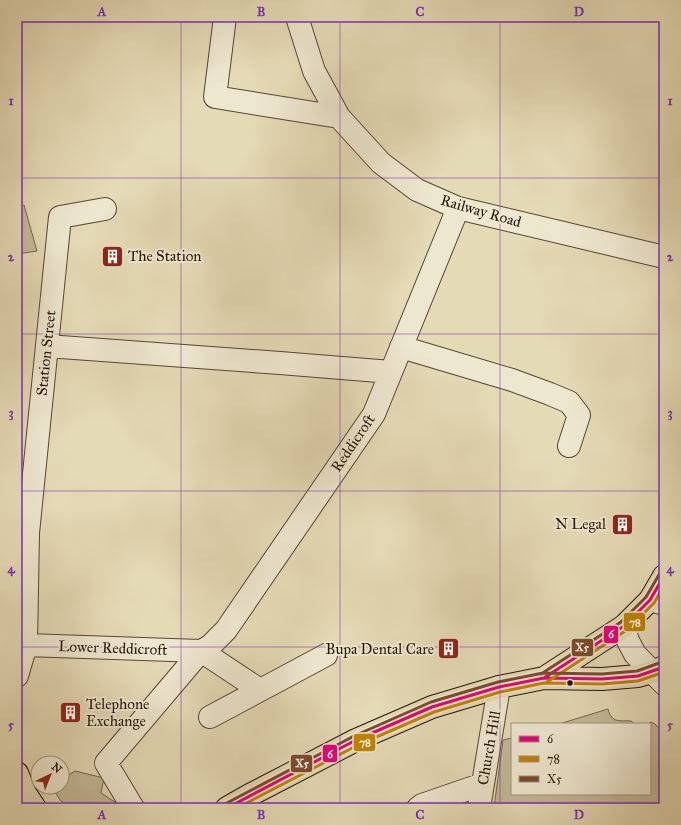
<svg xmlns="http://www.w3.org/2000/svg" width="681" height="825" font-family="'IM FELL Great Primer',serif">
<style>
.green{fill:#c4b999;stroke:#746752}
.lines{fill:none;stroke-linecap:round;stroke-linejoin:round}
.minor-casing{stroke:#544636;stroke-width:24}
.major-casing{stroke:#23150b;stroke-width:24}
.minor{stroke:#eee7d0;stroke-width:22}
.major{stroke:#e5dab6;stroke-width:22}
.bus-1-casing{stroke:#eee7d0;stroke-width:6}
.bus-2-casing{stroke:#eee7d0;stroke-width:6}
.bus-3-casing{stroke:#eee7d0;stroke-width:6}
.bus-1{stroke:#e5007d;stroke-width:3}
.bus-2{stroke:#c28203;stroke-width:3}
.bus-3{stroke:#7a4b2a;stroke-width:3}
.grid{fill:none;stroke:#7b2cbf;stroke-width:1;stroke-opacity:0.55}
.bus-dot{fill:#23150b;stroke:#eee7d0;stroke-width:1.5}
.labels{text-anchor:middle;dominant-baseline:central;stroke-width:4;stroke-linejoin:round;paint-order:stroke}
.street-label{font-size:15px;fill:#23150b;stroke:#eee7d0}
.poi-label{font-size:15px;fill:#23150b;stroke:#eee7d0;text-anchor:start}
.line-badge{stroke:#eee7d0;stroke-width:1.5}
.badge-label{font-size:11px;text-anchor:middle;font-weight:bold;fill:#fff}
.neatline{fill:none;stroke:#7b2cbf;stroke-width:1.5}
.grid-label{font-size:13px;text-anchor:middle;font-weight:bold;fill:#7b2cbf}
</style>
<rect width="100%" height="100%" fill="#e5dab6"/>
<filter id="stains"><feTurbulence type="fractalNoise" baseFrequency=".005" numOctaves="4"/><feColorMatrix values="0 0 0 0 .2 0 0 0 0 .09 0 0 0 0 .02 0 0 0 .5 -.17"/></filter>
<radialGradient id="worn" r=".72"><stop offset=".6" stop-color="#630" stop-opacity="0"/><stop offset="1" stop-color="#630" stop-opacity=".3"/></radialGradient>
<path class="green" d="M 24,205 L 37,251 L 17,254 L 17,207 Z
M 608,709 C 612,724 620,720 631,721 L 635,724 L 559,724 Z
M 651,722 L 655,724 L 664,734 L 664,808 L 494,808 L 503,740 L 512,738 L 512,794 L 650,794 L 650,724 L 648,724 Z
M 75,771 L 104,778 L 101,793 L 124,808 L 69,808 L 60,800 L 52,787 L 62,787 L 62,779 Z"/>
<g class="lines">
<defs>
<path id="minor" d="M 225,17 L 215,97 L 339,117
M 297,17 L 314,71 L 339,117 L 381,163 L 417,190 L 458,208 L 664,257
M 47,346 L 280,363 L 391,372
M 401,347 L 512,380 L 550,394 L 569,402 L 579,415 L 569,446
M 650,600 L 664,604
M 624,626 L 628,641 L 635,654 L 664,684
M 26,645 L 201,651
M 201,651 L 260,690
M 17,676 L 26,645 L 28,533 L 60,217 L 105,209
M 210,717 L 326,655
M 133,808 L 106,763 L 201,651 L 210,646 L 226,630 L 374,414 L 458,208
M 418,808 L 422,805 L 483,784
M 479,808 L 499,687"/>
<path id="major" d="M 544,678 L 624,626 L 650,600 L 664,576
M 17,773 L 25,793 L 35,808
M 227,808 L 248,796 L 356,740 L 432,707 L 499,687 L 544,678 L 602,679 L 638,676 L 652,672 L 664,667"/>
</defs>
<use href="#minor" class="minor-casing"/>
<use href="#major" class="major-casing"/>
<use href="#minor" class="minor"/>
<use href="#major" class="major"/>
<defs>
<path id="bus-1" d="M 544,678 L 624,626 L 650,600 L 664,576
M 227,808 L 356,740 L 432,707 L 499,687 L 544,678 L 602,679 L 638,676 L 664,667"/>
<path id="bus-2" d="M 547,682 L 627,630 L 654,603 L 664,586
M 237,808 L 358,745 L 434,712 L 500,692 L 544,683 L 602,684 L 638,681 L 664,672"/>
<path id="bus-3" d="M 541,674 L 621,622 L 646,597 L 660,573
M 225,804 L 354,736 L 431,702 L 498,682 L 543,673 L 602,674 L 637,671 L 662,662"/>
</defs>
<use href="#bus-1" class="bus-1-casing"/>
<use href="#bus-2" class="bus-2-casing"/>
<use href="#bus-3" class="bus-3-casing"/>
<use href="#bus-1" class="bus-1"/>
<use href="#bus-2" class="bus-2"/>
<use href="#bus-3" class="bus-3"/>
</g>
<path class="grid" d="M 181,17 L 181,808M 340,17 L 340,808M 500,17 L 500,808M 17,178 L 664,178M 17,334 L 664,334M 17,491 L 664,491M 17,647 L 664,647"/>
<defs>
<symbol id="building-square" viewBox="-11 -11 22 22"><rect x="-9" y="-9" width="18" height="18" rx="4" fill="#8f2418" stroke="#eee7d0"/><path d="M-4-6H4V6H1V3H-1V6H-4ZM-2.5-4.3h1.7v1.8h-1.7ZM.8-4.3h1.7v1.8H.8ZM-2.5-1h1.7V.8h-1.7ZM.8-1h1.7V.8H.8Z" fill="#fff"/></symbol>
</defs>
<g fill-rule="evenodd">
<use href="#building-square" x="100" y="244" width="25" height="25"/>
<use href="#building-square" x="610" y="512" width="25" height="25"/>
<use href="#building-square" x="436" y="636" width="25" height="25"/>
<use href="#building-square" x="58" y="700" width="25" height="25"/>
</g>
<circle class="bus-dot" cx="570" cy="683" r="3.5"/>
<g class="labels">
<g class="street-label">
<text transform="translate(481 211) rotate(16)">Railway Road</text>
<text transform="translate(46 353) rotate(-84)">Station Street</text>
<text transform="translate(353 443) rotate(-56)">Reddicroft</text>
<text transform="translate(113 648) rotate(2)">Lower Reddicroft</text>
<text transform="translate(489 748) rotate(-80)">Church Hill</text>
</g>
<g class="poi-label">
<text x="128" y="256">The Station</text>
<text x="606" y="524" text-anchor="end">N Legal</text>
<text x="434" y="649" text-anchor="end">Bupa Dental Care</text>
<text x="86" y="704">Telephone<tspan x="86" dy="17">Exchange</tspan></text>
</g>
</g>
<g class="line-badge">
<rect x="623" y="612" width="23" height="20" rx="4" fill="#c28203"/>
<rect x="603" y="625" width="16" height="19" rx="4" fill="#e5007d"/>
<rect x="571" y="638" width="23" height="19" rx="4" fill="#7a4b2a"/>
<rect x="353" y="733" width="23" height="19" rx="4" fill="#c28203"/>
<rect x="322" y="744" width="16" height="19" rx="4" fill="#e5007d"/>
<rect x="290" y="754" width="23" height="19" rx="4" fill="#7a4b2a"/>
</g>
<g class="badge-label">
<text x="635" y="626">78</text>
<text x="611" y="638">6</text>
<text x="582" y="651">X5</text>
<text x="365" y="746">78</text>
<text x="330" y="758">6</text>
<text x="302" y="767">X5</text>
</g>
<rect width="681" height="825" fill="none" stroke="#e5dab6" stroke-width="44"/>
<rect x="511" y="723" width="140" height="72" fill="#eee7d0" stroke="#9d9381"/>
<rect x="519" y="736" width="20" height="6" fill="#e5007d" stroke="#9d9381"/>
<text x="547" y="743" font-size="12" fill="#23150b">6</text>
<rect x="519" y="756" width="20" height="6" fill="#c28203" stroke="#9d9381"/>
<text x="547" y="763" font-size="12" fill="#23150b">78</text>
<rect x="519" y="776" width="20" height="6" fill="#7a4b2a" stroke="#9d9381"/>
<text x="547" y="783" font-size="12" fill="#23150b">X5</text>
<g transform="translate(50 775) rotate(43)"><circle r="19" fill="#eee7d0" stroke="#9d9381"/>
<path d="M0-3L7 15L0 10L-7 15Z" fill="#8f2418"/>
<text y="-6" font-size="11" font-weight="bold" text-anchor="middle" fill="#23150b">N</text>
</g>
<rect x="22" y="22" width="637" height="781" class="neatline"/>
<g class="grid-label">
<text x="102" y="16">A</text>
<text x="261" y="16">B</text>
<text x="420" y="16">C</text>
<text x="579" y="16">D</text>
<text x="11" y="105">1</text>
<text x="670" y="105">1</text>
<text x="11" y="261">2</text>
<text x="670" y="261">2</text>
<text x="11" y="417">3</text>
<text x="670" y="417">3</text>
<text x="11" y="573">4</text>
<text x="670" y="573">4</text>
<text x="11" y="729">5</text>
<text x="670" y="729">5</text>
<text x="102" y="819">A</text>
<text x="261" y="819">B</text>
<text x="420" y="819">C</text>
<text x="579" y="819">D</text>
</g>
<rect width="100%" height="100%" filter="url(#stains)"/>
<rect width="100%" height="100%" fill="url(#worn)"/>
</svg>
